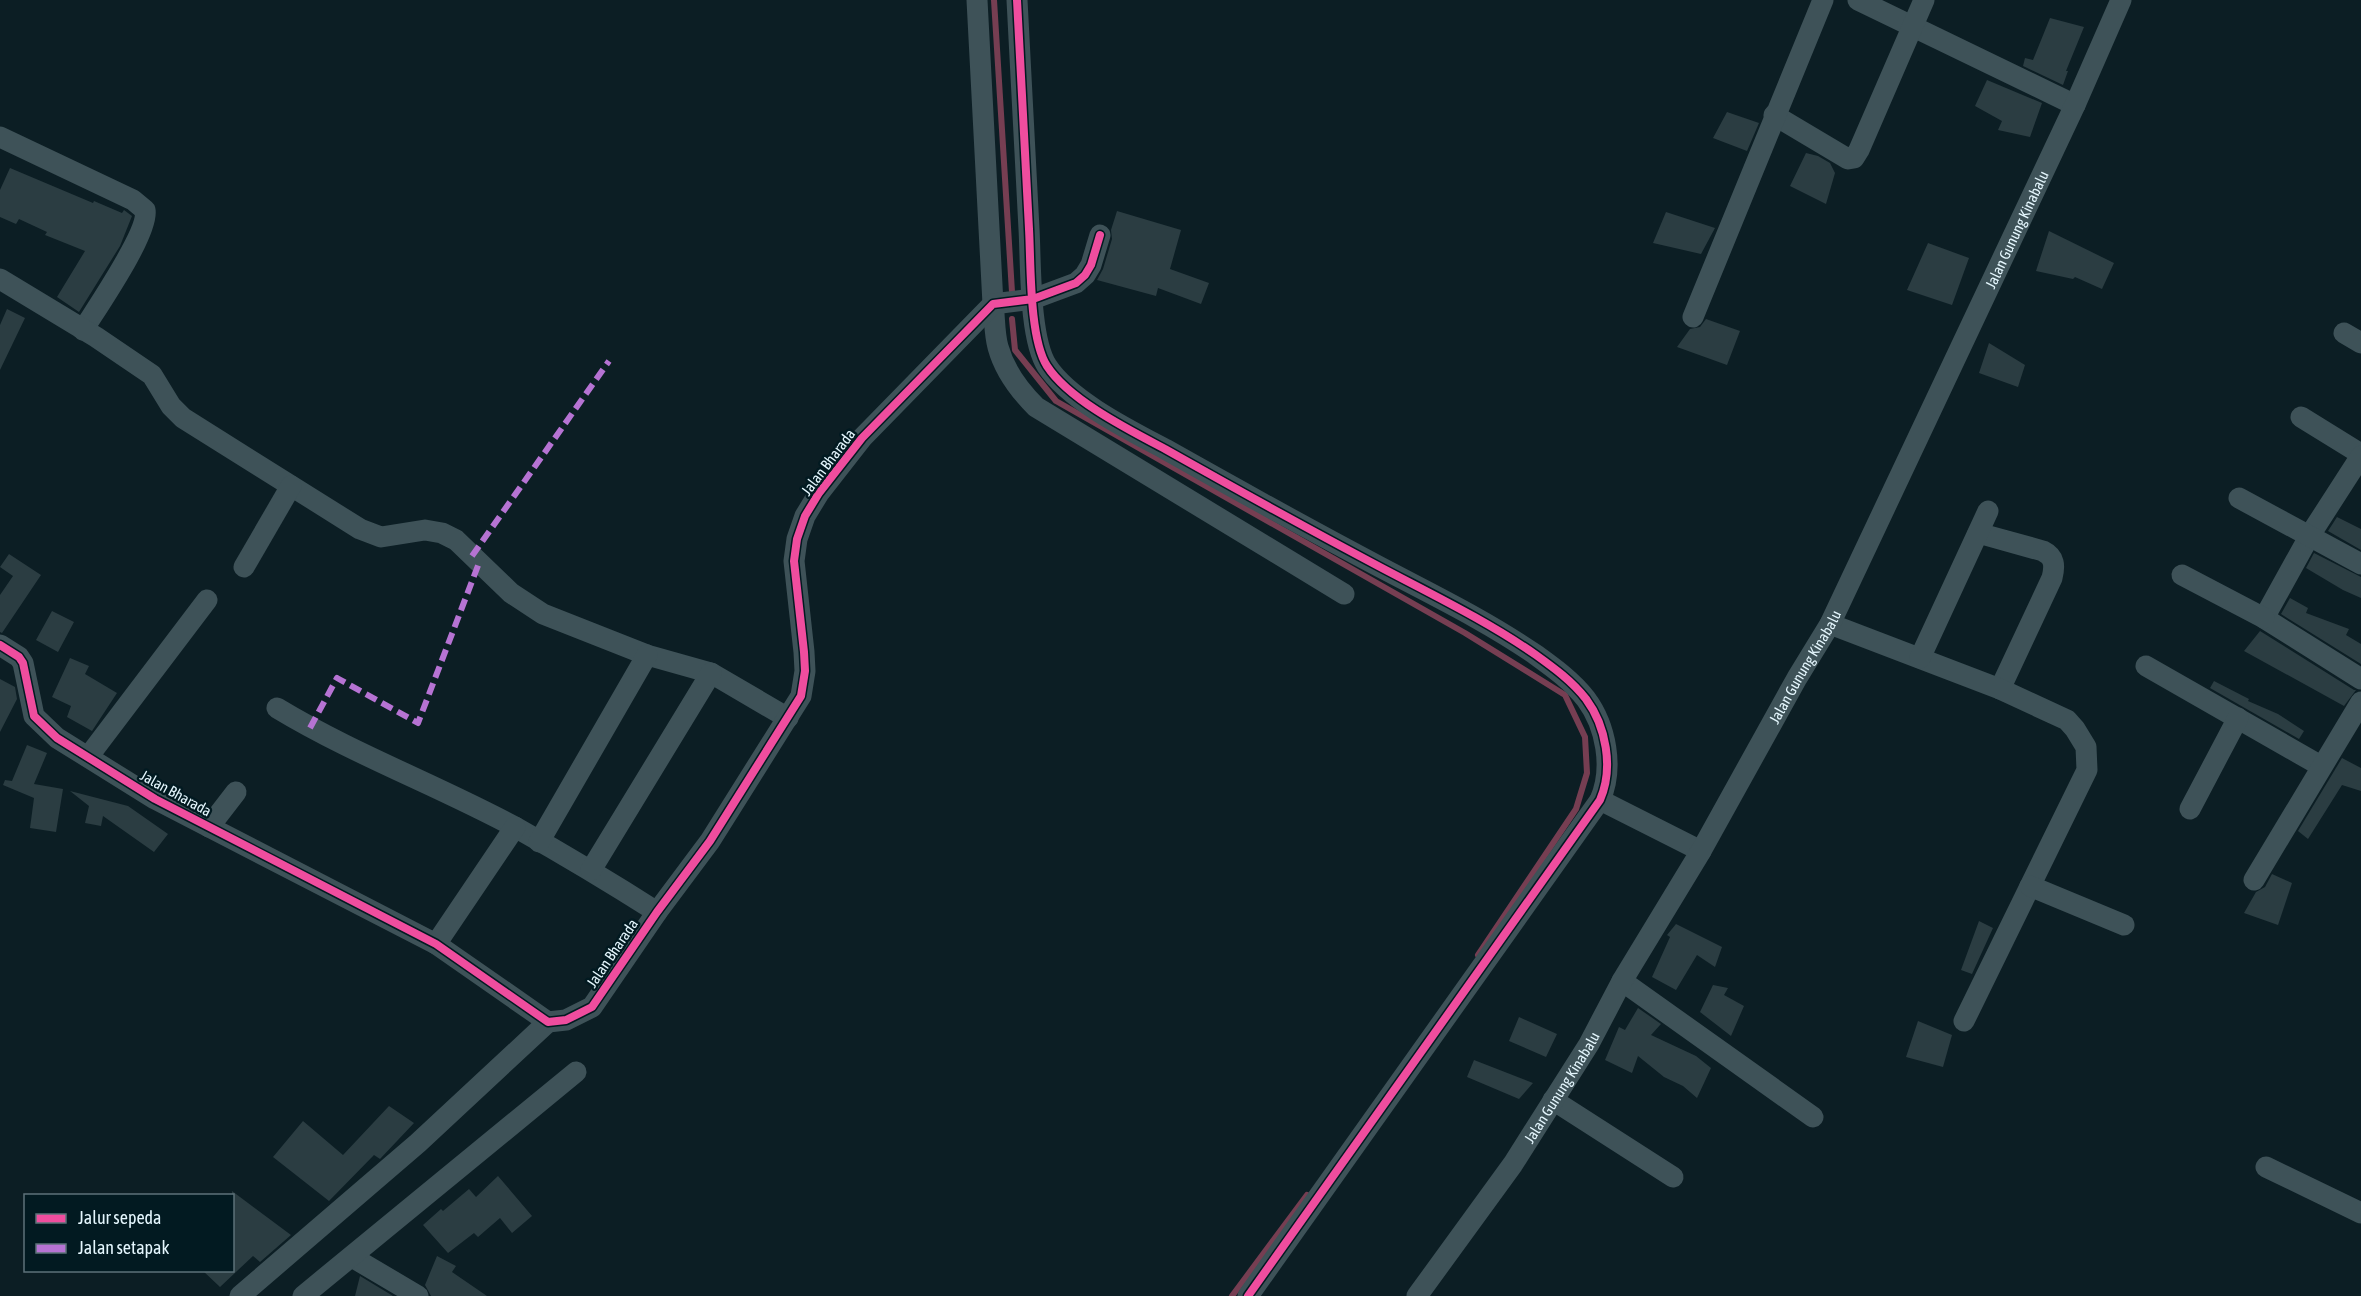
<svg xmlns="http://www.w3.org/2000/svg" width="2361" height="1296" font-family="'Asap Condensed',sans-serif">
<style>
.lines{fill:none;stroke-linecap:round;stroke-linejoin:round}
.stream{stroke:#763e52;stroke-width:6}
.building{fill:#2b3d42}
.minor{stroke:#3e5258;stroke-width:21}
.quiet{stroke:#b673d3;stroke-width:6;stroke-dasharray:12 6;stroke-linecap:butt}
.cycleway-casing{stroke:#021a21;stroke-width:11}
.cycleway{stroke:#ef4d9e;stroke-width:8}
.labels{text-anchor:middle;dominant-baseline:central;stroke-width:5;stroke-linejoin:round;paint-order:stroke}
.street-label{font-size:15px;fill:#e5f7fe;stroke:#021a21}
</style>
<rect width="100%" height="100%" fill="#0c1e24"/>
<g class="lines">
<path class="stream" d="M 994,0 L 1012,292
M 1012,319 L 1015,350 L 1056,401 L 1465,633 L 1565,695 L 1585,737 L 1587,773 L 1576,809 L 1478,955
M 1232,1296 L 1307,1195"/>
</g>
<path class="building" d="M 2050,18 L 2084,27 L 2066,71 L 2068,71 L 2063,85 L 2023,66 L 2025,58 L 2033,60 Z
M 1987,80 L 2042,103 L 2030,137 L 1998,130 L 2002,121 L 1975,106 Z
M 1727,112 L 1759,123 L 1747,151 L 1713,138 Z
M 1806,153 L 1818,156 L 1830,163 L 1835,173 L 1826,204 L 1790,186 Z
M 10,168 L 93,203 L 94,201 L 122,213 L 124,210 L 132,216 L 120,246 L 79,312 L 57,297 L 85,251 L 45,235 L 47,232 L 19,219 L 16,224 L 0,217 L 0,190 Z
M 1117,211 L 1181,230 L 1170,269 L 1209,283 L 1201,304 L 1158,288 L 1156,296 L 1097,280 L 1103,269 L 1112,239 L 1111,230 Z
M 1666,212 L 1715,228 L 1701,254 L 1653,243 Z
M 2049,231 L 2114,263 L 2102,289 L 2075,277 L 2073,279 L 2036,271 Z
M 1928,243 L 1969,258 L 1952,305 L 1907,290 Z
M 7,309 L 25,318 L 0,370 L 0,325 Z
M 1706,319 L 1740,331 L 1727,365 L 1677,347 L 1690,329 L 1700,327 Z
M 1989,343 L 2025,365 L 2018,387 L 1979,373 Z
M 2337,517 L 2361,529 L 2361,550 L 2328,531 Z
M 2314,553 L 2361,577 L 2361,598 L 2343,590 L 2306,568 Z
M 9,554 L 41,575 L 2,633 L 0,632 L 0,595 L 13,576 L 0,567 Z
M 2290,598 L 2308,608 L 2306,613 L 2349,629 L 2346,635 L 2361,644 L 2361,664 L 2281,614 Z
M 52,611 L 74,622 L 58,652 L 36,640 Z
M 2260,631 L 2354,690 L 2356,690 L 2344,706 L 2244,651 Z
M 70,658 L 89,666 L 85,674 L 117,693 L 92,731 L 67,717 L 71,706 L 52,697 Z
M 0,679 L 15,687 L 17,699 L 0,732 Z
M 2214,681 L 2249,699 L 2248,701 L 2278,714 L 2304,731 L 2299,739 L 2210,688 Z
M 27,745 L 47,753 L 34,784 L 63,789 L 56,832 L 30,828 L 34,798 L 3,785 L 5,780 L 12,781 Z
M 2342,758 L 2361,768 L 2361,791 L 2342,785 L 2308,839 L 2298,831 Z
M 70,791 L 128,806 L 168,834 L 154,852 L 103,816 L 101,826 L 85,823 L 89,806 Z
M 2272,874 L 2292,883 L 2278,925 L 2244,913 L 2256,892 L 2265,887 Z
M 1979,921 L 1993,928 L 1972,974 L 1961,970 Z
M 1676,924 L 1722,947 L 1715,967 L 1697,955 L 1676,990 L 1652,977 L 1670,937 L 1667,935 Z
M 1713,985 L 1728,988 L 1724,995 L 1744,1006 L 1731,1036 L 1700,1012 Z
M 1638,1008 L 1661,1024 L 1651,1035 L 1696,1056 L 1711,1068 L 1697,1098 L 1683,1086 L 1664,1077 L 1638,1056 L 1632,1073 L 1605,1060 L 1619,1027 L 1625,1030 Z
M 1519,1017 L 1557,1034 L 1546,1057 L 1509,1041 Z
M 1918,1021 L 1952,1035 L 1943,1067 L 1906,1057 Z
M 1474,1060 L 1533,1083 L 1519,1099 L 1467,1077 Z
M 389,1106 L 414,1123 L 380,1159 L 374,1155 L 329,1201 L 273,1157 L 303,1121 L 343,1155 Z
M 498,1176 L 532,1216 L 512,1233 L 500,1218 L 478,1237 L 474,1233 L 448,1253 L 423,1225 L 441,1209 L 443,1211 L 469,1189 L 476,1197 Z
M 232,1191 L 291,1235 L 260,1262 L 253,1256 L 220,1287 L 202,1270 L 232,1270 Z
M 437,1256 L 456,1266 L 452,1272 L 487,1296 L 431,1296 L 425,1285 Z
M 360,1276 L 393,1296 L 355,1296 Z"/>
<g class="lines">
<g class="minor">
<path d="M 977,0 L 993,304 C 995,317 994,333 998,347 C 1004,369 1020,391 1036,407 L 1344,594"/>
<path d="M 1017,0 C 1021,76 1025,152 1029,229 C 1031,263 1029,338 1047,366 C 1069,400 1129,430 1165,449 C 1236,489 1308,529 1380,567 C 1433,595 1487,621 1536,655 C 1554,668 1572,681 1586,699 C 1606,726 1614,768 1600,800 L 1248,1296"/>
<path d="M 1858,0 L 2075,105"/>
<path d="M 1774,115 L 1848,159 L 1854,158 L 1859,150 L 1924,0"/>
<path d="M 0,137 L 133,200 L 145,210 C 150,231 96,309 83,330"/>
<path d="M 0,279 L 96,337 L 152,375 L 171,406 L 183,418 L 360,529 L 381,537 L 425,530 L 442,533 L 456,540 L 511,593 L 543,614 L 647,655 L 711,673 L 788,718"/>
<path d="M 1693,317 L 1823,0"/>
<path d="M 2344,333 L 2361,343"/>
<path d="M 2301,417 L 2361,454"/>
<path d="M 2361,456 L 2310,535 L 2264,618 L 2361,679"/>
<path d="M 2239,498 L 2361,564"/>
<path d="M 1978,533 L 2043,551 C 2055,557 2055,566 2052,578 L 2000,689"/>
<path d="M 244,567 L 291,486"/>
<path d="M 2182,575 L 2264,618"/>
<path d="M 1830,624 L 2000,689 L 2067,720 L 2075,729 L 2086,747 L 2087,770 L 1964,1021"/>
<path d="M 0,645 L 19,657 L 23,663 L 34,716 L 57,738 L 155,799 L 436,944 L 548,1022 L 566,1020 L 592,1007 L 657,912 L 710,841 L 801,696 L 805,671 L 804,652 L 794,561 L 797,539 L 805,516 L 819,493 L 862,438 L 993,304 L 1033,299 L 1076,283 L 1085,275 L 1091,265 L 1100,235"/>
<path d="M 1920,658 L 1988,511"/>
<path d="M 2146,666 L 2321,766"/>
<path d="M 277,708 C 353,754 437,785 515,827 C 563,854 610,882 657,912"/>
<path d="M 88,757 L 207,600"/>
<path d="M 1600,800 L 1701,851"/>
<path d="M 2190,809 L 2238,718"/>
<path d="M 209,827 L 236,792"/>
<path d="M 539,842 L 647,655"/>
<path d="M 591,870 L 711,673"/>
<path d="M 2254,880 L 2361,702"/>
<path d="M 2030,886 L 2124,925"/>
<path d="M 436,944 L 515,827"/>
<path d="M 1622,981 L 1813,1117"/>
<path d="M 1553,1100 L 1673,1177"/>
<path d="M 2266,1167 L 2361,1213"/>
<path d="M 352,1257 L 418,1296"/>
<path d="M 240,1296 L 418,1143 L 548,1022"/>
<path d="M 303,1296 L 576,1072"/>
<path id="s1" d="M 1417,1296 L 1513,1164 L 1589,1044 L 1622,981 L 1701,851 L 1797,678 L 1830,624 L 2075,105 L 2121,0"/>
</g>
<path class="quiet" d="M 472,556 L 609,361
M 310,728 L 337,678 L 418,723 L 479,563"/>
<defs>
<path id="cycleway" d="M 1017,0 C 1021,76 1025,152 1029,229 C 1031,263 1029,338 1047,366 C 1069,400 1129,430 1165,449 C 1236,489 1308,529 1380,567 C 1433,595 1487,621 1536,655 C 1554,668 1572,681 1586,699 C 1606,726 1614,768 1600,800 L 1248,1296
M 0,645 L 19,657 L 23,663 L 34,716 L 57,738 L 155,799 L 436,944 L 548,1022 L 566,1020 L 592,1007 L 657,912 L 710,841 L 801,696 L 805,671 L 804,652 L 794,561 L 797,539 L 805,516 L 819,493 L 862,438 L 993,304 L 1033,299 L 1076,283 L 1085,275 L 1091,265 L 1100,235"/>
</defs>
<use href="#cycleway" class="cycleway-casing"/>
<use href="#cycleway" class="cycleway"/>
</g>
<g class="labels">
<g class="street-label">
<text stroke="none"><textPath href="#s1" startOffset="1226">Jalan Gunung Kinabalu</textPath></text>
<text transform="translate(828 462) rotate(-53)">Jalan Bharada</text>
<text stroke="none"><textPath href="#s1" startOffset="740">Jalan Gunung Kinabalu</textPath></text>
<text transform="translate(176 793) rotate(29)">Jalan Bharada</text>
<text transform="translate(612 953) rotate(-56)">Jalan Bharada</text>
<text stroke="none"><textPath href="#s1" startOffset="254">Jalan Gunung Kinabalu</textPath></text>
</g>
</g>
<rect x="24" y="1194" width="210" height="78" fill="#021a21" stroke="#5d7279" stroke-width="1.5"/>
<rect x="36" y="1214" width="30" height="9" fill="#ef4d9e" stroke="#5d7279" stroke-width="1.5"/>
<text x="78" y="1224" font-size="18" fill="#e5f7fe">Jalur sepeda</text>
<rect x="36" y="1244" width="30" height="9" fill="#b673d3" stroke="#5d7279" stroke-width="1.5"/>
<text x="78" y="1254" font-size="18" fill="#e5f7fe">Jalan setapak</text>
</svg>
